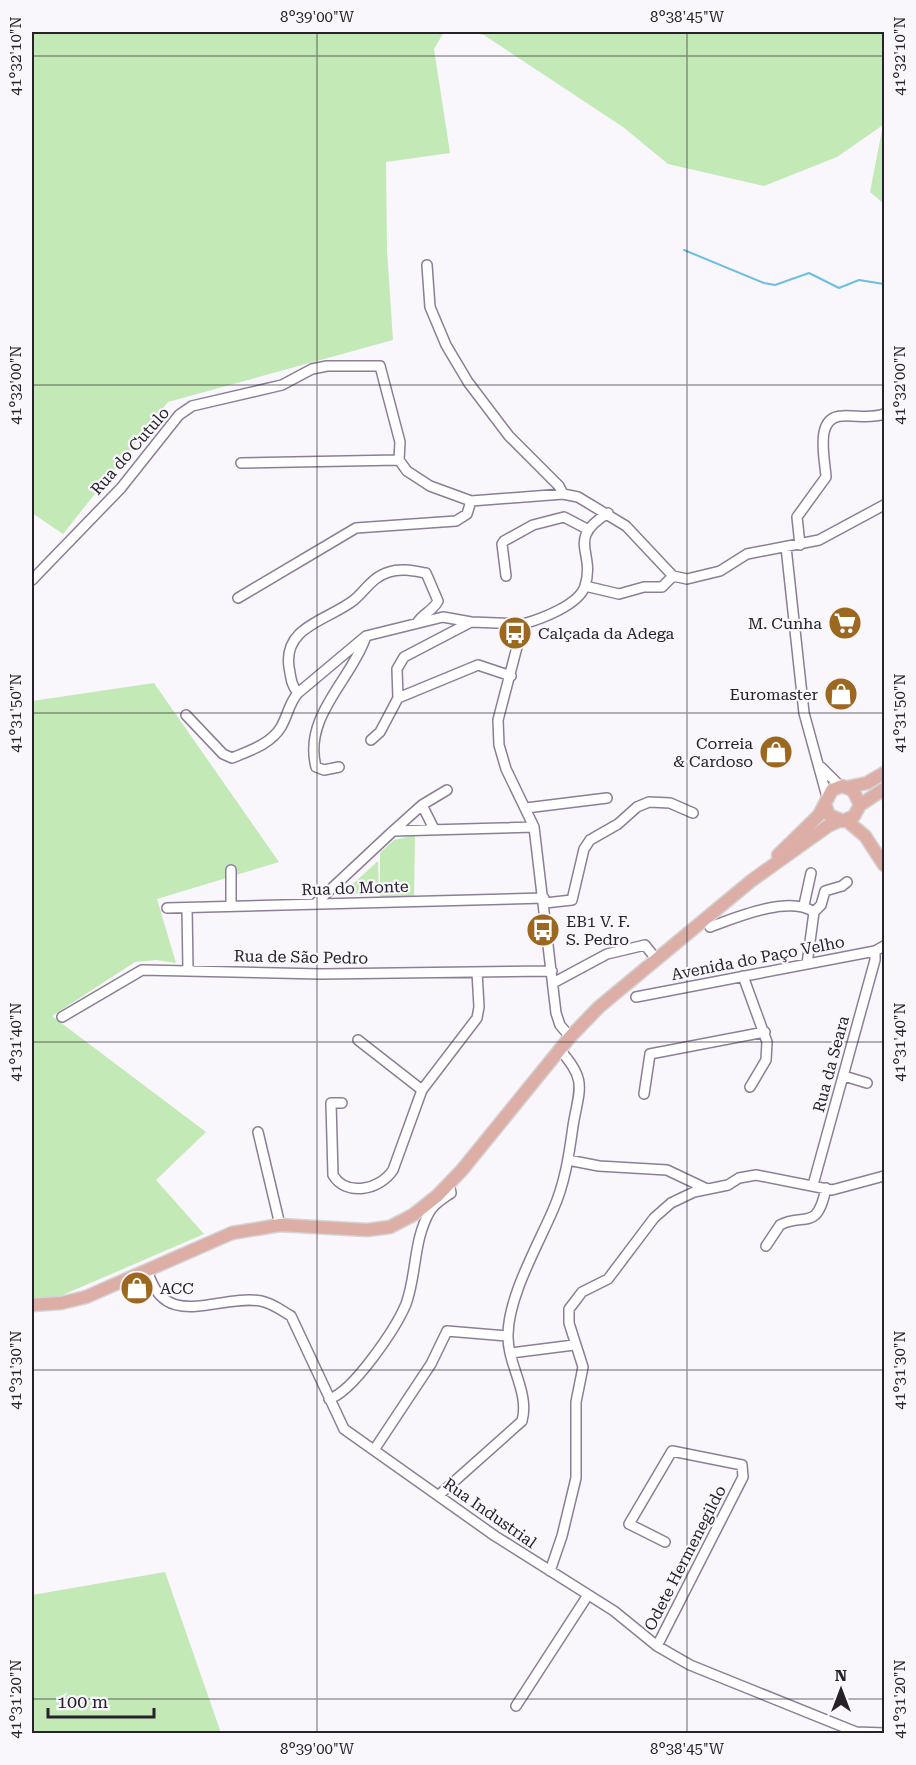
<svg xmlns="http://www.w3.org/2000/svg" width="916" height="1765" font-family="'Roboto Serif',serif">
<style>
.green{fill:#c3e9b7}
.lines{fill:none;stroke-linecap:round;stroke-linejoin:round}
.stream{stroke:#6dbfe2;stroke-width:2}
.minor-casing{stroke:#8c7e97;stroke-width:12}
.major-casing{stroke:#d4d3d5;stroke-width:15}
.minor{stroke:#fff;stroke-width:9}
.major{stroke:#ddaea6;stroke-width:12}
.ticks{fill:none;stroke:#27212c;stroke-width:1.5;stroke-opacity:0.45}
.labels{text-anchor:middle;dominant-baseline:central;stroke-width:4.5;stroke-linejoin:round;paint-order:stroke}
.street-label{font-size:16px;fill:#27212c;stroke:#f9f6fc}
.poi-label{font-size:16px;fill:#27212c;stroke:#f9f6fc;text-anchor:end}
.neatline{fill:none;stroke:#27212c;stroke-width:2}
.ticks-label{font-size:15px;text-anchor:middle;fill:#27212c}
</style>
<rect width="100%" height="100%" fill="#f9f6fc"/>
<path class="green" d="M 32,32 L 444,32 L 434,49 L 450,153 L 386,162 L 387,250 L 393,340 L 168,402 L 63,534 L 32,513 Z
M 470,32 L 884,32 L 884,204 L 870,192 L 883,125 L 837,157 L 764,186 L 668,164 L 623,127 L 484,35 Z
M 154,683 L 279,862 L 157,899 L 176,963 L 156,960 L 135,962 L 52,1016 L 206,1132 L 156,1180 L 204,1234 L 51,1300 L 32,1299 L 32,701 Z
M 415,835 L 414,897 L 380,897 L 380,853 L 394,840 Z
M 378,861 L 379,894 L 343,894 L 345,891 Z
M 165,1572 L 221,1733 L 32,1733 L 32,1595 Z"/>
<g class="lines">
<path class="stream" d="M 684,250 L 764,283 L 775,285 L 809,273 L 839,288 L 859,280 L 884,284"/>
<defs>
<path id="minor" d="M 427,265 L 430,307 L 446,345 L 468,382 L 509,436 L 559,486 L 563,494
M 241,463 L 399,460
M 800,545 L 797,517 L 826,477 C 825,459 814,417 842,416 C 857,415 870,419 884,414
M 786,547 L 804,713 L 827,797
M 506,576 L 502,544 L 504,541 L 533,525 L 564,517 L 587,529
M 32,580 L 121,488 L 179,415 L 192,406 L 282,385 L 312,369 L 327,366 L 380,366 L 400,442 L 399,460 L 407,471 L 430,486 L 471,501 L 563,494 L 578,497 L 626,526 L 673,576 L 687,579 L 720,571 L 747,554 L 819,540 L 884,505
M 585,586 L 619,594 L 644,587 L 662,587 L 673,576
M 238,598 L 356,528 L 456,521 L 467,514 L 471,501
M 298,693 C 291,685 291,678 289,667 C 283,626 329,620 354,600 C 366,590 372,577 389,572 C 401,568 414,571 426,573 L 438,601 C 432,612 423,613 417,623
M 398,698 L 478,665 L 511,676
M 186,715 L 223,754 L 232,758 C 249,751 271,744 281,727 C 288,715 289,703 298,693 L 366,636 L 443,617 L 471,622 L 523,624
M 371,740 L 380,732 L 398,698 L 397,669 L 404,657 L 471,622
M 339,767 L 324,770 L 316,767 C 303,717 350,681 365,639
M 821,767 L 841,787
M 422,805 L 447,790
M 526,808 L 607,798
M 393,831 L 422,805 L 434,829
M 231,870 L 231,906
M 545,903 L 572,900 L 584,849 L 590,840 L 618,824 L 637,807 L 649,802 L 670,803 L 693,813
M 315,904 L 393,831 L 534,827
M 804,905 L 811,873
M 167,908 L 544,898
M 187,908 L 188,969
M 710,927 C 737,917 789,895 814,912
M 807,964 L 814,912 L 821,905 L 825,891 L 842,886 L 847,882
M 743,976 L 767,1042 L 766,1060 L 750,1087
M 553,983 L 607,954 L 645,945 L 656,959
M 636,997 L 875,951 L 884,946
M 62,1017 L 142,970 L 321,974 L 552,971
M 570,1037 L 560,1025 L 556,1013 L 534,827 L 506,769 L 499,745 L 498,720 L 523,624 C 541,619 579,605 585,586 C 596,551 565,540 608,513
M 358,1040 L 422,1090
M 844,1076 L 867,1083
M 644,1094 L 650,1054 L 765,1032
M 342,1103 L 331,1103 L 333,1175 C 346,1197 380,1190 393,1170 L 422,1090 L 477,1018 L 479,1007 L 477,972
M 258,1132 L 280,1225
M 568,1160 L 599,1166 L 667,1170 L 707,1189
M 813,1185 L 875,960 L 875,951
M 766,1246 L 780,1225 C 804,1212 817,1233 826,1188
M 148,1272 C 165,1332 218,1294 261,1301 C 272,1303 281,1310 291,1316 L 344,1429 L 495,1536 L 614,1611 L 657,1646 L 690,1665 L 856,1732 L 884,1733
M 511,1353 L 574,1345
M 329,1399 C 353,1392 396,1328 406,1304 C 417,1274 413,1240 430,1211 C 434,1204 444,1198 451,1193 L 449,1183
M 374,1450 L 431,1364 L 447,1331 L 507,1336
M 439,1495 L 522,1421 C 530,1392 507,1364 508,1335 C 508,1297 538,1245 553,1210 C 565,1183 569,1155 573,1126 C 579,1089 588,1081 560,1050
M 550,1571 L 562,1536 L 576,1478 L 576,1402 L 583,1367 L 569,1323 L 569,1309 L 576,1300 L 582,1292 L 608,1279 L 654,1218 L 671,1203 L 694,1192 L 728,1185 L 739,1178 L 756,1175 L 832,1190 L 884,1176
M 657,1646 L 743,1477 L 742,1465 L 672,1451 L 629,1524 L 665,1542
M 516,1706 L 588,1595"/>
<path id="major" d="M 848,787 L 867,783 L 884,773
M 860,805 L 884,789
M 846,820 L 865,836 L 884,865
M 778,855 L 819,815 L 832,790 L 842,786 L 853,790 L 860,805 L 854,816 L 843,821 L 829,815 L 825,804
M 32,1305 L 61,1303 L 86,1297 L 232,1233 L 280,1225 L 367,1230 L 390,1227 L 413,1215 L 437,1196 L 462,1170 L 570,1037 L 599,1007 L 751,881 L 828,826 L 839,821"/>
</defs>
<use href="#minor" class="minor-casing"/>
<use href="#major" class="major-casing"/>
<use href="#minor" class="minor"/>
<use href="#major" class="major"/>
</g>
<path class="ticks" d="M 317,32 L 317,1734M 687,32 L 687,1734M 32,56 L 884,56M 32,385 L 884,385M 32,713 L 884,713M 32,1042 L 884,1042M 32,1370 L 884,1370M 32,1699 L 884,1699"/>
<defs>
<symbol id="supermarket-disc" viewBox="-11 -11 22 22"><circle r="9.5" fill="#9c671f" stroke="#f9f6fc"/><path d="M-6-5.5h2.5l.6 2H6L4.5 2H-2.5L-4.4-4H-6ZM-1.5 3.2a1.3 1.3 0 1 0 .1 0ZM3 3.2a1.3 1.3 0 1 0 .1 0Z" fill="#fff"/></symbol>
<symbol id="bus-disc" viewBox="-11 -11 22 22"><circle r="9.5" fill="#9c671f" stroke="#f9f6fc"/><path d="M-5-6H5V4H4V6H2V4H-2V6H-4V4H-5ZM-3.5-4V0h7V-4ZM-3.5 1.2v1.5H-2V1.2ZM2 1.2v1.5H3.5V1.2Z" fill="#fff"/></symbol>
<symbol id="shop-disc" viewBox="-11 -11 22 22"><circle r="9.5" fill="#9c671f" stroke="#f9f6fc"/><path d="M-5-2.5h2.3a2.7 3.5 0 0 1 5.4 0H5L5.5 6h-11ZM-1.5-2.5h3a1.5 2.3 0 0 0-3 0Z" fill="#fff"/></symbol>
</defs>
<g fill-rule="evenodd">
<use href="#supermarket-disc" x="826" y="604" width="38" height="38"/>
<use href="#bus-disc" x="496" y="614" width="38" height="38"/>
<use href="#shop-disc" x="822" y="675" width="38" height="38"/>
<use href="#shop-disc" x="757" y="733" width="38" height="38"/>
<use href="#bus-disc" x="524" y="911" width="38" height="38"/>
<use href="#shop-disc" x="118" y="1269" width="38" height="38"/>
</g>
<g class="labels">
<g class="street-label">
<text transform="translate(130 451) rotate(-49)">Rua do Cutulo</text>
<text transform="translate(355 888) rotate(-2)">Rua do Monte</text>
<text transform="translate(301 957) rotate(1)">Rua de São Pedro</text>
<text transform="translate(758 958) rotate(-11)">Avenida do Paço Velho</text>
<text transform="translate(831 1064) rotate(-75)">Rua da Seara</text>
<text transform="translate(490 1513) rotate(35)">Rua Industrial</text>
<text transform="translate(685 1558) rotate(-63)">Odete Hermenegildo</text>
</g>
<g class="poi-label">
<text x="822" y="623">M. Cunha</text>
<text x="538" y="633" text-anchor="start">Calçada da Adega</text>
<text x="818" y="694">Euromaster</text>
<text x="753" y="743">Correia<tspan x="753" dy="18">&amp; Cardoso</tspan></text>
<text x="566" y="921" text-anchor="start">EB1 V. F.<tspan x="566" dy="18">S. Pedro</tspan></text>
<text x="160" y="1288" text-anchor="start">ACC</text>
</g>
</g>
<rect width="916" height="1765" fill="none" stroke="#f9f6fc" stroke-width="66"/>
<g transform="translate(841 1690)" stroke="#f9f6fc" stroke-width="4.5" paint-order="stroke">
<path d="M0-4.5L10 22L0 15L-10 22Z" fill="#27212c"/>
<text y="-9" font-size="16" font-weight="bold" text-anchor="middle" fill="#27212c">N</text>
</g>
<path d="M48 1708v9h106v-9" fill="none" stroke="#27212c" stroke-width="3"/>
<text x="57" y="1708" font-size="18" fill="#27212c" stroke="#f9f6fc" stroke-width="4.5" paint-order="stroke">100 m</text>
<rect x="33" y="33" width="850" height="1699" class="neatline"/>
<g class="ticks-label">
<text x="317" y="22">8°39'00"W</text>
<text x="687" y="22">8°38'45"W</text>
<text transform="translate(16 56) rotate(-90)" y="5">41°32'10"N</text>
<text transform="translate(900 56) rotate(-90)" y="5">41°32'10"N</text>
<text transform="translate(16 385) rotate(-90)" y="5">41°32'00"N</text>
<text transform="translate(900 385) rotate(-90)" y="5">41°32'00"N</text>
<text transform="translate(16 713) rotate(-90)" y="5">41°31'50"N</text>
<text transform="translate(900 713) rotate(-90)" y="5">41°31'50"N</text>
<text transform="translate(16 1042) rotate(-90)" y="5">41°31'40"N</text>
<text transform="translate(900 1042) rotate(-90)" y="5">41°31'40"N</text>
<text transform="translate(16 1370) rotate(-90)" y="5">41°31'30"N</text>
<text transform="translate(900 1370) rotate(-90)" y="5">41°31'30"N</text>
<text transform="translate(16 1699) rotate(-90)" y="5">41°31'20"N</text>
<text transform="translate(900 1699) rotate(-90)" y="5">41°31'20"N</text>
<text x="317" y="1754">8°39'00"W</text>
<text x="687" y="1754">8°38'45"W</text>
</g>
</svg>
